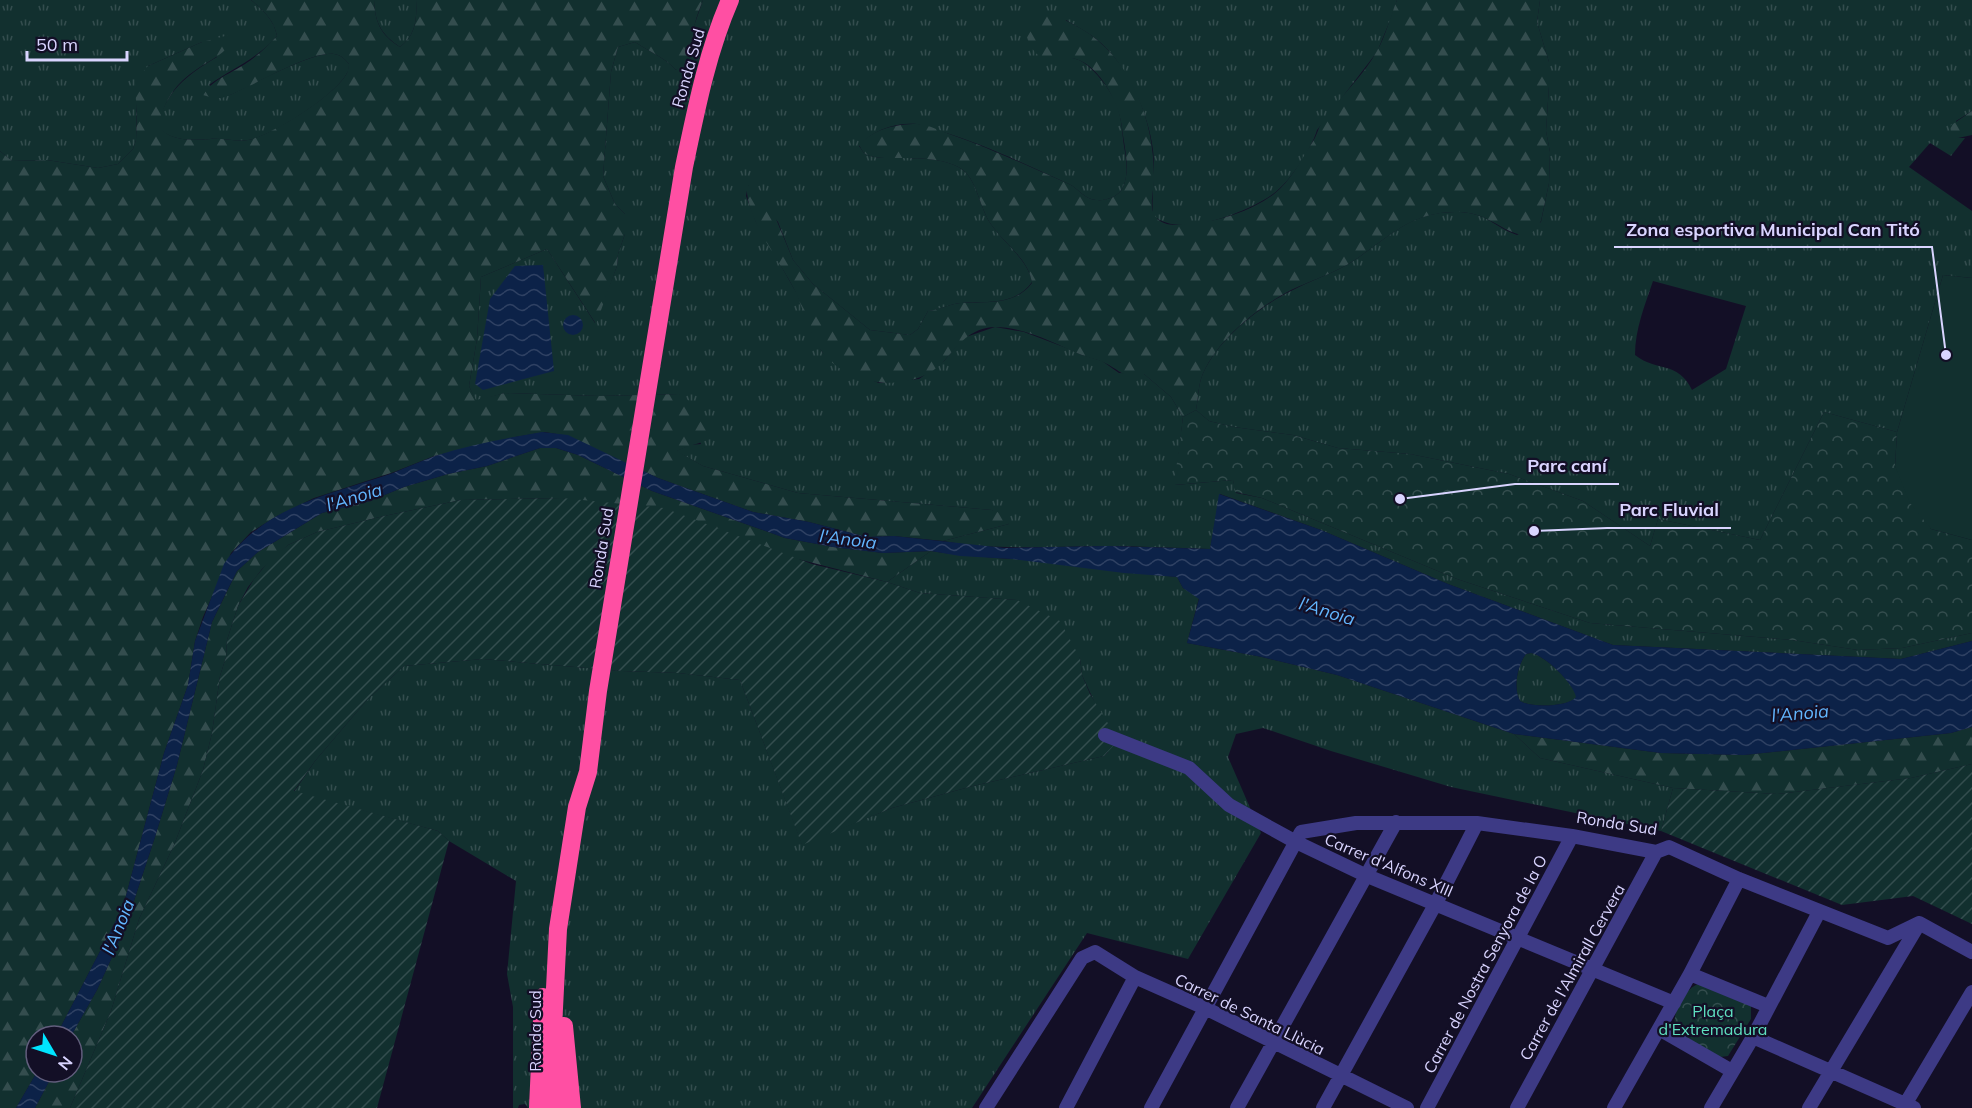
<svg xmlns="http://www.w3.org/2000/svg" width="1972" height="1108" font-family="Mulish,sans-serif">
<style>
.grass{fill:url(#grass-tufts);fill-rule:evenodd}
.forest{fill:url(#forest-firs)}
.park{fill:url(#park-crowns)}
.garden{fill:url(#garden-furrows)}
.pitch{fill:#12302f}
.water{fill:url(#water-waves);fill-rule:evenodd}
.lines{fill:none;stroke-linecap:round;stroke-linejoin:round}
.street{stroke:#3d3a85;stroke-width:14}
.highway{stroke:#ff4fa3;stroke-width:18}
.labels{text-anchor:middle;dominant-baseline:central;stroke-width:4.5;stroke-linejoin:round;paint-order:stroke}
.street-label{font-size:16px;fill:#d9d4ff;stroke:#130f26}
.park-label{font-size:16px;fill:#5fe0c0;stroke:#130f26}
.water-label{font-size:18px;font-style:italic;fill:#62b6ff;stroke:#130f26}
.leader{fill:none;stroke:#d9d4ff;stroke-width:2}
.callout-dot{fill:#d9d4ff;stroke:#130f26;stroke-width:2}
.callout-label{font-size:18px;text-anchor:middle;font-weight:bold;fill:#d9d4ff;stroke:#130f26;stroke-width:4.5;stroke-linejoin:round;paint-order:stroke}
</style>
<defs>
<pattern id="grass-tufts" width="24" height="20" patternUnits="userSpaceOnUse" patternTransform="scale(1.5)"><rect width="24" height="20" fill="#12302f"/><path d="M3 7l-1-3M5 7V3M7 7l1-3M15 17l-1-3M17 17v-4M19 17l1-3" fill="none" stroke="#344d4e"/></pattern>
<pattern id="forest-firs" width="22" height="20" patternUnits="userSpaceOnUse" patternTransform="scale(1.5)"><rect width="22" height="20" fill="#12302f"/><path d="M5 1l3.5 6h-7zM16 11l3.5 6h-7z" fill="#344d4e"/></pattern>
<pattern id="park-crowns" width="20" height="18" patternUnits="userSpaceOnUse" patternTransform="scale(1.5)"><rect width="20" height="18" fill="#12302f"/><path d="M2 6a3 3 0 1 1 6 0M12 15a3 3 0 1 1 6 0" fill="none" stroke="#344d4e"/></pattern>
<pattern id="garden-furrows" width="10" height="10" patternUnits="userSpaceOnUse" patternTransform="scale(1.5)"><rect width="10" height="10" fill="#12302f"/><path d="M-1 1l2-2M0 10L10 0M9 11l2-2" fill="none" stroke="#344d4e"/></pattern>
<pattern id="water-waves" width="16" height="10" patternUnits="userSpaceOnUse" patternTransform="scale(1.5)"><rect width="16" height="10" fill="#0c2248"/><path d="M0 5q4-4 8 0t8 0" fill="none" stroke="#2f4163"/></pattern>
</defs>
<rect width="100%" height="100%" fill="#130f26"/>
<path class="grass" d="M 0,0 L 251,0 C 263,10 274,20 277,36 C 257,59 233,68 209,85 L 230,95 C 252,85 313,51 334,54 C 341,55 345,59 349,64 C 349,67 349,70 347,73 C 337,94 271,137 248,140 C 236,142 223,138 210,139 C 192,140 172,142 158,127 C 164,92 188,74 217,57 L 202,42 L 148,66 L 137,100 L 136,140 L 133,149 L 118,164 L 98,168 L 47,160 L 12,161 L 0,151 Z
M 374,0 L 416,0 C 417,19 416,35 400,47 C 381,34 375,23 374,0 Z
M 703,0 L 1397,0 L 1391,18 L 1377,52 L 1317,130 C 1312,148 1289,183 1273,194 C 1248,212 1178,240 1153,215 C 1151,193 1156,172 1153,150 C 1149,115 1128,67 1101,43 C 1091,34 1078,27 1066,20 L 1049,60 C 1057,58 1067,56 1076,59 C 1091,63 1112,91 1117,106 C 1122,119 1122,133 1124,146 C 1126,158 1129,175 1123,187 C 1119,197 1106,201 1096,200 C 1084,199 1079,189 1069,184 C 1028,166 987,145 943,132 C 935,130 925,126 917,124 C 896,122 872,130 859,146 C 861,148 862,151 864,153 C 871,158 883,158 891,158 C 913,158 946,157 963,170 C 978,182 980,211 993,227 C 1006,245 1028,260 1032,282 C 1015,306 987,301 961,303 C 949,304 940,310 928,311 L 918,329 L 910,335 L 870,330 L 813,284 L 793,260 L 778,222 L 748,185 L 746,196 L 756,222 L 797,294 L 812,333 L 822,352 L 844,370 L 879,383 L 919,379 L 944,361 L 963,338 L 995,327 L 1024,332 L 1069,349 L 1082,355 L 1102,361 L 1119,373 L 1144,374 L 1171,397 L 1183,417 L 1175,485 L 1233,480 L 1236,493 L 1262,498 L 1457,579 L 1590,623 L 1792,640 L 1858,650 L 1902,648 L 1972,633 L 1972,641 L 1901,659 L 1613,645 L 1448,584 L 1321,530 L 1220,494 L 1210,549 C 1175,548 1139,546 1104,546 C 1050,546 996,551 943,541 L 1009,524 L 992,510 L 798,493 L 703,466 L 676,451 L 690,445 L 701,444 L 679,394 L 599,396 L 505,393 L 476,401 L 469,386 L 477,339 L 481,277 L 547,249 L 595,323 L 617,266 L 618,254 L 625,234 L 625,214 L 615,204 L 603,176 L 611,72 L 618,47 L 635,42 C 651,53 663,56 676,70 L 689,53 L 694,26 Z
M 1540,0 L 1972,0 L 1972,111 L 1956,121 L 1958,138 L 1965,138 L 1951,156 L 1930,143 L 1909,167 L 1972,211 L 1972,278 L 1943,275 L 1897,432 L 1824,412 L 1760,540 L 1658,519 L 1650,546 L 1583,501 L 1509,474 L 1410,454 L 1338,448 L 1293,435 L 1234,427 L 1209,421 L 1196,410 C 1198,400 1198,389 1201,379 C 1213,343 1258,307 1291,291 C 1308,282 1328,275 1345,266 C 1375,249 1400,220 1435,214 C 1451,211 1470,211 1485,218 C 1496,224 1505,231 1517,235 L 1541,222 L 1549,183 L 1550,152 L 1546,131 L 1549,86 L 1549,62 L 1537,22 ZM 1653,281 L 1746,306 L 1726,369 L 1692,390 C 1677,360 1658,373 1635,355 C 1635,329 1645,305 1653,281 Z
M 931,551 C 967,557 1004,558 1040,561 C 1086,566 1131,573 1177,577 L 1183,588 L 1199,598 L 1187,643 L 1262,657 L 1337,675 L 1514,734 L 1540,758 L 1673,788 L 1661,831 L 1451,787 L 1331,751 L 1263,728 L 1236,734 L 1228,757 L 1261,833 L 1188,959 L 1087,933 L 972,1108 L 528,1108 L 525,1104 L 519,1105 L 518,1108 L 513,1108 L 513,1007 L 507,974 L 516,881 L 449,841 L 438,831 L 294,792 L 315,761 L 367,700 L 404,666 L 483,659 L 622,671 L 678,673 L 740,680 L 802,844 L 892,808 L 973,786 L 1104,756 L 1108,752 L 1094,701 L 1082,675 L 1080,658 L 1017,600 L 920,593 L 887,582 Z
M 1531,653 C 1545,655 1574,684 1577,697 C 1568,707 1531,708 1520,701 C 1513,688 1517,666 1526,654 Z"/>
<path class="forest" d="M 251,0 L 374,0 C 375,23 381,35 400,47 C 416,35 417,19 416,0 L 703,0 C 700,8 697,15 695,23 C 691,39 692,60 676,70 C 663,56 651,53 635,42 L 618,47 L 611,72 L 603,176 L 615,204 L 625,214 L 625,234 L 618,254 L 617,266 L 596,324 L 547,249 L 481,277 L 477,339 L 469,386 L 476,400 L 505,393 L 599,396 L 679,394 L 698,407 L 711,427 L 711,438 C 700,444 689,445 677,451 L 703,466 L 798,493 L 992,510 L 1005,515 L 1009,524 L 943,541 L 894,536 L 867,537 L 809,522 L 753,512 L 658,478 L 568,436 L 545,432 L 515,437 L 434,456 L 394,472 L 314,498 L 277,516 L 251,532 L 231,553 L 203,617 L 195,641 L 188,685 L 164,753 L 123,907 L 56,1036 L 36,1036 L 37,1072 L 16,1108 L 0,1108 L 0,151 L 12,161 L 47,160 L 98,168 L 118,164 L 133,149 L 136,140 L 137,110 L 135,91 L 136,81 L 141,74 L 148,66 L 202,42 L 229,35 L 231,44 C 220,57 206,62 193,72 C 174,85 162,105 159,127 C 172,142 192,140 211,139 C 223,138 236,142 248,140 C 271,136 337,94 347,73 C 348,70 349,67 349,64 C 345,59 341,55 334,54 C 309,51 249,89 222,98 L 213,98 L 203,95 C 213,79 230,74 245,64 C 257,56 268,46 277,36 C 274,20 263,10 251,0 Z
M 1397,0 L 1540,0 L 1537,22 L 1549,62 L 1549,86 L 1546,131 L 1550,152 L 1549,183 L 1541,221 L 1535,230 L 1527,236 C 1510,234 1500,225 1485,218 C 1470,211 1451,211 1436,214 C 1400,220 1375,249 1345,266 C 1328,275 1308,282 1291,290 C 1258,307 1213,343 1201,379 C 1198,389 1198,400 1196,410 L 1183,417 L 1171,397 L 1144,374 C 1118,377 1124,372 1103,362 C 1096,359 1089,358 1082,355 C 1055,344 1025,327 995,327 C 970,328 959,344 944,361 C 914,394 850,388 823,353 C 808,334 804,308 793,287 C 779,260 744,216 747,185 L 757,187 L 769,202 L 793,260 L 813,284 L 870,330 L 910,335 L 918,329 L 928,311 C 939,310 949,304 961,303 C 986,301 1015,306 1032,283 C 1029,260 1006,245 993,227 C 980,211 978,182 963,170 C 946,157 912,158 891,158 C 883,158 871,158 864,153 C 862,151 861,148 859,145 C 874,129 895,124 917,124 C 929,125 941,131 952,135 C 992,149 1030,167 1069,184 C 1079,189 1084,199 1096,200 C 1106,201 1119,197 1123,187 C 1131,170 1124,146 1122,128 C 1120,105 1100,66 1076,59 C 1067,56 1058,61 1049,60 C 1031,57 1024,35 1025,20 C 1046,10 1061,17 1080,28 C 1131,57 1154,120 1154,176 C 1155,187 1148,206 1155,216 C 1163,228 1181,225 1193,223 C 1221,221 1251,211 1274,194 C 1290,182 1301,160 1312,143 C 1317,136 1318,127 1324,119 C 1341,96 1363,76 1377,51 C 1386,35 1390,17 1397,0 Z
M 1972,111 L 1972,135 L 1958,138 L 1952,134 L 1950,126 Z
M 540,448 L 556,448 L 578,455 L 652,491 L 785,538 L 833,547 L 883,553 L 931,551 L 887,582 L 562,498 L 461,500 L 384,516 L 317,532 L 288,545 L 262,569 L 248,587 L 238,606 L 227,640 L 226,657 L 220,676 L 212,733 L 203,770 L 174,845 L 139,919 L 111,1011 L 70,1108 L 35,1108 L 54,1072 L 72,1072 L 71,1036 L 97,990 L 124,931 L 155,837 L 177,765 L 212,622 L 237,571 L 258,552 L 322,513 L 370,501 L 404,487 L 448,474 L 487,466 Z
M 1972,727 L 1972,764 L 1911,778 L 1777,794 L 1673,788 L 1540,758 L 1514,734 L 1661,753 L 1744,755 L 1951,733 Z"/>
<path class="park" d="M 1196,410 L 1209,421 L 1234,427 L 1293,435 L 1338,448 L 1410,454 L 1509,474 L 1583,501 L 1650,546 L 1658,519 L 1760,540 L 1824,412 L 1897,432 L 1895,466 L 1931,529 L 1972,540 L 1972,633 L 1902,648 L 1858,650 L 1792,640 L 1590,623 L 1457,579 L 1262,498 L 1235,492 L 1233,480 L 1174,485 L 1183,417 Z
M 1698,984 L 1751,1006 L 1751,1019 L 1728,1056 L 1720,1057 L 1675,1031 C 1671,1016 1683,990 1698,984 Z"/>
<path class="garden" d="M 562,498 L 664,508 L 812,564 L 887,582 L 920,593 L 1017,600 L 1060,621 L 1080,658 L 1082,675 L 1090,694 L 1117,738 L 1116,743 L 1104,756 L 973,786 L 892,808 L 802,845 L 740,680 L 678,673 L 622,671 L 483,659 L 404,666 L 367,700 L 315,761 L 294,791 L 438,831 L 449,841 L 377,1108 L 70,1108 L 111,1011 L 139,919 L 174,845 L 203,770 L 212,733 L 220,676 L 226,657 L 227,640 L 238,606 L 254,579 L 270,560 L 288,545 L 317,532 L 384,516 L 461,500 Z
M 1972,764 L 1972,924 L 1913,896 L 1842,905 L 1661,831 L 1673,788 L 1777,794 L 1911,778 Z"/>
<path class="pitch" d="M 1943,275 L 1972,278 L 1972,540 L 1931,529 L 1910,503 L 1895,466 L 1897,432 Z"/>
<path class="water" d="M 543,265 L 554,371 L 483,390 L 475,384 L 490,299 L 515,266 Z
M563 325a10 10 0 1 1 20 0a10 10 0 1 1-20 0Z
M 542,432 L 568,435 L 658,478 L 753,512 L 809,522 L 867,537 L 894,536 L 1005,548 L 1107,546 L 1210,549 L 1219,494 L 1321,530 L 1448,584 L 1613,645 L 1901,659 L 1972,641 L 1972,727 L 1951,733 L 1744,755 L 1661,753 L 1514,734 L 1337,675 L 1262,657 L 1187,643 L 1199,599 L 1183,588 L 1177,577 L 1124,573 L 1012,559 L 960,556 L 931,551 L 883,553 L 833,547 L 785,538 L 652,491 L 578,455 L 556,448 L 540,448 L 487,466 L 448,474 L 404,487 L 370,501 L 322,513 L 258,552 L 237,571 L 226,593 L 212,622 L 177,765 L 155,837 L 124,931 L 97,990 L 71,1036 L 56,1036 L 123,907 L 164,753 L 188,685 L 195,641 L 224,564 C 264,505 330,495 393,473 C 407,467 421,461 435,456 C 469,445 507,438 542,432 ZM 1531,653 C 1545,655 1574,684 1576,697 C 1568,707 1531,708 1520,701 C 1513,688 1517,666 1526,654 Z
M 37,1072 L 54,1072 L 35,1108 L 16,1108 Z"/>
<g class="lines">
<path class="street" d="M 1105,735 L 1189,768 L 1229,805 L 1296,842 L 1365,875 L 1674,1003
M 1919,923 L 1972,952
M 1690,974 L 1768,1006
M 1659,1029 L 1732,1071
M 1753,1037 L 1914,1108
M 986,1108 L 1082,958 L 1095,952 L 1135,977 L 1205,1008 L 1407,1108
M 1066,1108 L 1135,977
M 1151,1108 L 1301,832 L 1356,823 L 1477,823 L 1572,836 L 1656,852 L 1669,847 L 1739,879 L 1888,938 L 1919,923
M 1237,1108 L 1396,822
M 1323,1108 L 1436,903 L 1477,823
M 1427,1108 L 1572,836
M 1517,1108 L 1656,852
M 1614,1108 L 1690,974 L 1739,879
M 1711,1108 L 1753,1037 L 1819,912
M 1809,1108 L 1919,924
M 1903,1108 L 1972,992"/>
<path class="highway" d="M 564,1026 L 572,1108
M 538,1108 L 543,997
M 555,1108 L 553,1028 L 558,929 L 577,807 L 588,772 L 598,691 L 684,167 C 696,110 707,53 730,0"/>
</g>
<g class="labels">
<g class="street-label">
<text transform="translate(688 68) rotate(-74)">Ronda Sud</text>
<text transform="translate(601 548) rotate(-81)">Ronda Sud</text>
<text transform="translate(1617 823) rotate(9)">Ronda Sud</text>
<text transform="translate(1389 865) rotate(23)">Carrer d'Alfons XIII</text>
<text transform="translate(1485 964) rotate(-62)">Carrer de Nostra Senyora de la O</text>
<text transform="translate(1572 972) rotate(-61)">Carrer de l'Almirall Cervera</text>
<text transform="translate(1250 1014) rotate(26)">Carrer de Santa Llùcia</text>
<text transform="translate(535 1031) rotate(-90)">Ronda Sud</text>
</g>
<g class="park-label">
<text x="1713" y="1011">Plaça<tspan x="1713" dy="18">d'Extremadura</tspan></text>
</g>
<g class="water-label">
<text transform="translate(354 497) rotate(-17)">l'Anoia</text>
<text transform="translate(848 539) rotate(7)">l'Anoia</text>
<text transform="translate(1327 611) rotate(17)">l'Anoia</text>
<text transform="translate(1800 713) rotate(-5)">l'Anoia</text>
<text transform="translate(118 927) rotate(-68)">l'Anoia</text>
</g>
</g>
<path class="leader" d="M1946 355L1932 247H1614M1400 499L1515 484H1619M1534 531L1607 528H1731"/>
<g class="callout-dot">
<circle cx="1946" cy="355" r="6"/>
<circle cx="1400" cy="499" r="6"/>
<circle cx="1534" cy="531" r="6"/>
</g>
<g class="callout-label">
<text x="1773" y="236">Zona esportiva Municipal Can Titó</text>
<text x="1567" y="472">Parc caní</text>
<text x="1669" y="516">Parc Fluvial</text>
</g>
<g transform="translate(54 1054) rotate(129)"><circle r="28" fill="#130f26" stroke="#625e7d" stroke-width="1.5"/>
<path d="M0-4.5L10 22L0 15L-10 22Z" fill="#00e5ff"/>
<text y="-9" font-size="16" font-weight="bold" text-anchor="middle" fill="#d9d4ff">N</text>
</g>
<path d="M27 51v9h100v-9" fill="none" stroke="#d9d4ff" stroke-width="3"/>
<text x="36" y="51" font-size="18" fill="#d9d4ff" stroke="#130f26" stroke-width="4.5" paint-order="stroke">50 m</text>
</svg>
